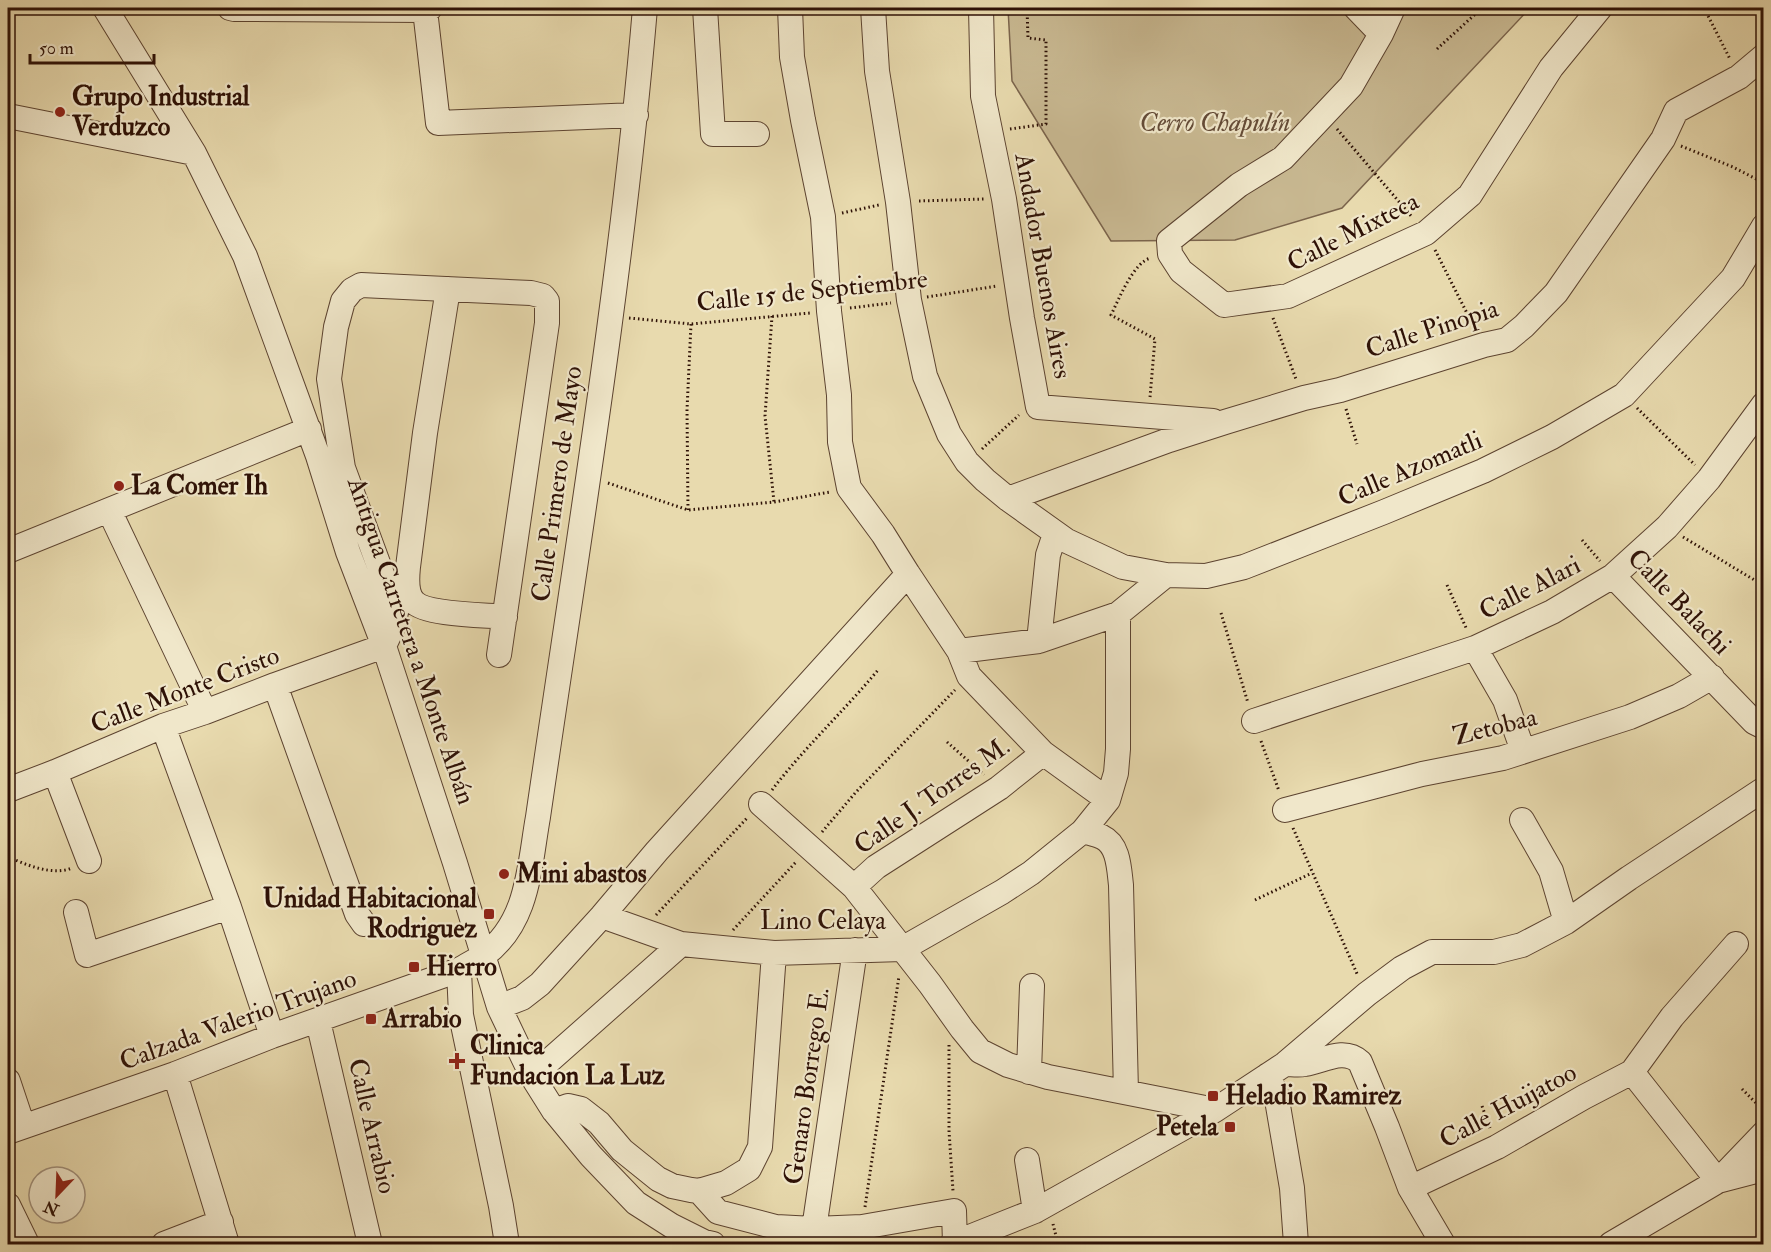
<svg xmlns="http://www.w3.org/2000/svg" width="1771" height="1252" font-family="'IM FELL Double Pica',serif">
<style>
.green{fill:#c8b891;stroke:#7b644c;stroke-width:1.5}
.lines{fill:none;stroke-linecap:round;stroke-linejoin:round}
.minor-casing{stroke:#5c4330;stroke-width:26}
.path{stroke:#2e1106;stroke-width:3;stroke-dasharray:1.5 3;stroke-linecap:butt}
.minor{stroke:#f0e7ca;stroke-width:24}
.poi-dot{fill:#8f2418;stroke:#f0e7ca;stroke-width:2}
.labels{text-anchor:middle;dominant-baseline:central;stroke-width:4.5;stroke-linejoin:round;paint-order:stroke}
.poi-label{font-size:26px;font-weight:bold;fill:#2e1106;stroke:#f0e7ca;text-anchor:start}
.park-label{font-size:26px;font-style:italic;fill:#644b37;stroke:#f0e7ca}
.street-label{font-size:26px;fill:#2e1106;stroke:#f0e7ca}
</style>
<rect width="100%" height="100%" fill="#e8daae"/>
<filter id="stains"><feTurbulence type="fractalNoise" baseFrequency=".00333" numOctaves="4"/><feColorMatrix values="0 0 0 0 .2 0 0 0 0 .09 0 0 0 0 .02 0 0 0 .5 -.17"/></filter>
<radialGradient id="worn" r=".72"><stop offset=".6" stop-color="#630" stop-opacity="0"/><stop offset="1" stop-color="#630" stop-opacity=".3"/></radialGradient>
<path class="green" d="M 1008,8 L 1530,8 L 1342,208 L 1235,240 L 1111,241 L 1012,81 Z"/>
<g class="lines">
<defs>
<path id="minor" d="M 105,8 L 194,153 L 245,256 L 318,456 L 348,552 L 384,646 L 455,863 L 499,1007 L 532,1076 L 554,1111 L 591,1156 L 636,1203 L 672,1226 L 704,1242 L 713,1244
M 230,8 L 234,9 L 425,10 L 430,8
M 705,8 L 713,134 L 757,134
M 790,8 L 792,57 L 803,120 L 823,217 L 829,311 L 839,395 L 840,442 L 849,488 L 883,534 L 908,574 L 959,651 L 969,676 L 1043,753 L 1108,800
M 873,8 L 877,71 L 898,202 L 909,300 L 925,376 L 949,434 L 967,462 L 985,480 L 1008,499 L 1067,541 L 1123,567 L 1166,575 L 1206,576 L 1244,567 L 1384,512 L 1483,471 L 1552,437 L 1624,395 L 1733,278 L 1764,226
M 981,8 L 983,96 L 1004,199 L 1022,318 L 1038,407 L 1213,421
M 1356,8 L 1381,34
M 1393,8 L 1381,34 L 1351,86 L 1283,158 L 1239,185 L 1169,241 L 1170,254 L 1181,271 L 1224,305 L 1288,296 L 1426,233 L 1470,195 L 1551,68 L 1600,8
M 425,10 L 438,123 L 636,115
M 8,116 L 194,153
M 448,289 L 425,433 L 408,567 C 407,578 405,593 414,602 C 426,615 486,615 505,617
M 1008,499 L 1169,440 L 1225,422 L 1304,398 L 1340,390 L 1484,345 L 1507,340 L 1524,326 L 1556,293 L 1663,139 L 1676,111 L 1739,77 L 1764,56
M 109,510 L 205,712
M 8,551 L 309,429
M 1613,576 L 1754,722 L 1764,727
M 1039,641 L 1048,555 L 1055,534
M 1475,648 L 1505,700 L 1523,751
M 959,651 L 1039,641 L 1118,614 L 1166,575
M 275,685 L 357,914 L 364,924
M 1254,721 L 1475,648 L 1552,612 L 1613,576 L 1667,527 L 1709,479 L 1764,404
M 163,726 L 229,907 L 272,1036
M 55,772 L 89,861
M 8,790 L 55,772 L 163,726 L 205,712 L 275,685 L 384,646 L 392,629 L 396,612 L 343,468 L 329,379 L 336,327 L 343,301 L 352,290 L 361,285 L 531,293 L 543,296 L 547,301 L 547,323 L 499,655
M 761,804 L 854,887 L 930,984 L 962,1029 L 980,1051 L 1008,1065 L 1048,1077 L 1215,1110
M 1285,810 L 1422,774 L 1503,758 L 1630,717 L 1679,696 L 1712,677
M 1522,820 L 1551,871 L 1566,922
M 1083,831 C 1089,833 1096,834 1102,837 C 1119,845 1119,869 1121,885 L 1126,1092
M 854,887 L 876,867 L 999,788 L 1043,753
M 76,912 L 87,955 L 229,907
M 602,916 L 681,944 L 774,953 L 902,949 L 1002,892 L 1031,873 L 1083,831 L 1108,800 L 1116,773 L 1118,749 L 1118,614
M 459,970 L 461,1015 L 501,1206 L 507,1244
M 499,1007 L 522,998 L 540,984 L 602,916 L 657,851 L 908,574
M 318,1021 L 370,1244
M 1285,1064 C 1291,1064 1298,1065 1305,1064 C 1323,1061 1344,1047 1360,1062 L 1387,1127 L 1410,1188 L 1443,1244
M 1029,1072 L 1032,986
M 1632,1072 L 1718,1181
M 175,1074 L 227,1244
M 1268,1075 L 1276,1094 L 1292,1188 L 1296,1244
M 532,1076 L 681,944
M 8,1081 L 23,1126
M 554,1111 L 568,1106 L 581,1109 L 599,1123 L 622,1150 L 658,1179 L 672,1186 L 691,1190 L 699,1191 L 726,1183 L 749,1169 L 760,1147 L 774,953
M 8,1132 L 175,1074 L 272,1036 L 459,970 C 467,965 475,961 483,956 C 529,923 529,867 538,817 C 577,548 622,279 645,8
M 1027,1160 L 1035,1211
M 1718,1181 L 1764,1169
M 1410,1188 L 1497,1147 L 1584,1097 L 1632,1072 L 1672,1017 L 1736,944
M 699,1191 L 718,1212 L 776,1227 L 814,1229 L 862,1227 L 954,1211 L 955,1244
M 8,1205 L 27,1244
M 814,1229 L 855,950
M 164,1244 L 221,1222
M 952,1244 L 1035,1211 L 1215,1110 L 1285,1064 L 1367,994 L 1402,968 L 1432,952 L 1494,952 L 1522,945 L 1566,922 L 1629,878 L 1764,789
M 1611,1244 L 1718,1181 L 1764,1133"/>
</defs>
<use href="#minor" class="minor-casing"/>
<path class="path" d="M 1704,8 L 1730,59
M 1437,49 L 1482,8
M 1010,129 L 1046,124 L 1046,40 L 1028,38 L 1027,8
M 1337,129 L 1412,217
M 1681,146 L 1733,167 L 1764,183
M 919,201 L 984,199
M 842,213 L 879,205
M 1435,250 L 1474,327
M 927,297 L 997,286
M 850,308 L 891,303
M 772,316 L 765,416 L 774,502
M 629,318 L 691,324 L 810,313
M 1273,318 L 1296,379
M 1150,397 L 1155,339 L 1111,315 C 1118,301 1134,261 1151,258
M 1637,408 L 1695,465
M 1346,409 L 1357,444
M 982,449 L 1019,415
M 608,483 L 688,510 L 774,502 L 830,492
M 688,510 L 687,410 L 691,324
M 1683,537 L 1756,581
M 1582,540 L 1600,561
M 1447,585 L 1467,630
M 1221,613 L 1248,703
M 1261,741 L 1279,791
M 947,742 L 984,775
M 772,790 C 804,748 844,711 878,670
M 1293,828 L 1358,976
M 822,832 L 856,792 L 955,690
M 8,857 C 27,865 52,876 72,868
M 1255,900 L 1312,873
M 656,915 L 748,817
M 733,930 L 796,862
M 949,1045 L 949,1131 L 953,1191
M 1742,1089 L 1764,1111
M 1482,1106 L 1490,1128
M 865,1207 L 899,976
M 1053,1224 L 1058,1244"/>
<use href="#minor" class="minor"/>
</g>
<g class="poi-dot">
<circle cx="60" cy="112" r="6"/>
<circle cx="119" cy="486" r="6"/>
<circle cx="504" cy="874" r="6"/>
<rect x="483" y="908" width="12" height="12" rx="3"/>
<rect x="408" y="961" width="12" height="12" rx="3"/>
<rect x="365" y="1013" width="12" height="12" rx="3"/>
<path d="M454 1052h6v6h6v6h-6v6h-6v-6h-6v-6h6z"/>
<rect x="1207" y="1090" width="12" height="12" rx="3"/>
<rect x="1224" y="1121" width="12" height="12" rx="3"/>
</g>
<g class="labels">
<g class="poi-label">
<text x="72" y="97">Grupo Industrial<tspan x="72" dy="30">Verduzco</tspan></text>
<text x="131" y="486">La Comer Ih</text>
<text x="516" y="874">Mini abastos</text>
<text x="477" y="899" text-anchor="end">Unidad Habitacional<tspan x="477" dy="30">Rodriguez</tspan></text>
<text x="426" y="967">Hierro</text>
<text x="383" y="1019">Arrabio</text>
<text x="470" y="1046">Clinica<tspan x="470" dy="30">Fundacion La Luz</tspan></text>
<text x="1225" y="1096">Heladio Ramirez</text>
<text x="1218" y="1127" text-anchor="end">Petela</text>
</g>
<g class="park-label">
<text x="1215" y="123">Cerro Chapulín</text>
</g>
<g class="street-label">
<text transform="translate(1353 232) rotate(-27)">Calle Mixteca</text>
<text transform="translate(1043 266) rotate(80)">Andador Buenos Aires</text>
<text transform="translate(812 291) rotate(-6)">Calle 15 de Septiembre</text>
<text transform="translate(1432 329) rotate(-18)">Calle Pinopia</text>
<text transform="translate(1410 469) rotate(-23)">Calle Azomatli</text>
<text transform="translate(557 484) rotate(-82)">Calle Primero de Mayo</text>
<text transform="translate(1530 588) rotate(-27)">Calle Alari</text>
<text transform="translate(1679 602) rotate(46)">Calle Balachi</text>
<text transform="translate(411 641) rotate(71)">Antigua Carretera a Monte Albán</text>
<text transform="translate(185 690) rotate(-21)">Calle Monte Cristo</text>
<text transform="translate(1495 727) rotate(-14)">Zetobaa</text>
<text transform="translate(932 796) rotate(-35)">Calle J. Torres M.</text>
<text x="823" y="921">Lino Celaya</text>
<text transform="translate(238 1020) rotate(-20)">Calzada Valerio Trujano</text>
<text transform="translate(807 1086) rotate(-82)">Genaro Borrego E.</text>
<text transform="translate(1508 1106) rotate(-28)">Calle Huijatoo</text>
<text transform="translate(372 1126) rotate(77)">Calle Arrabio</text>
</g>
</g>
<rect width="1771" height="1252" fill="none" stroke="#e8daae" stroke-width="30"/>
<rect x="9" y="9" width="1753" height="1234" fill="none" stroke="#2e1106" stroke-width="3"/>
<rect x="15" y="15" width="1741" height="1222" fill="none" stroke="#2e1106" stroke-width="1.5"/>
<g transform="translate(57 1195) rotate(203)"><circle r="28" fill="#f0e7ca" stroke="#a2917c" stroke-width="1.5"/>
<path d="M0-4.5L10 22L0 15L-10 22Z" fill="#8f2418"/>
<text y="-9" font-size="16" font-weight="bold" text-anchor="middle" fill="#2e1106">N</text>
</g>
<path d="M30 54v9h124v-9" fill="none" stroke="#2e1106" stroke-width="3"/>
<text x="39" y="54" font-size="18" fill="#2e1106" stroke="#f0e7ca" stroke-width="4.5" paint-order="stroke">50 m</text>
<rect width="100%" height="100%" filter="url(#stains)"/>
<rect width="100%" height="100%" fill="url(#worn)"/>
</svg>
